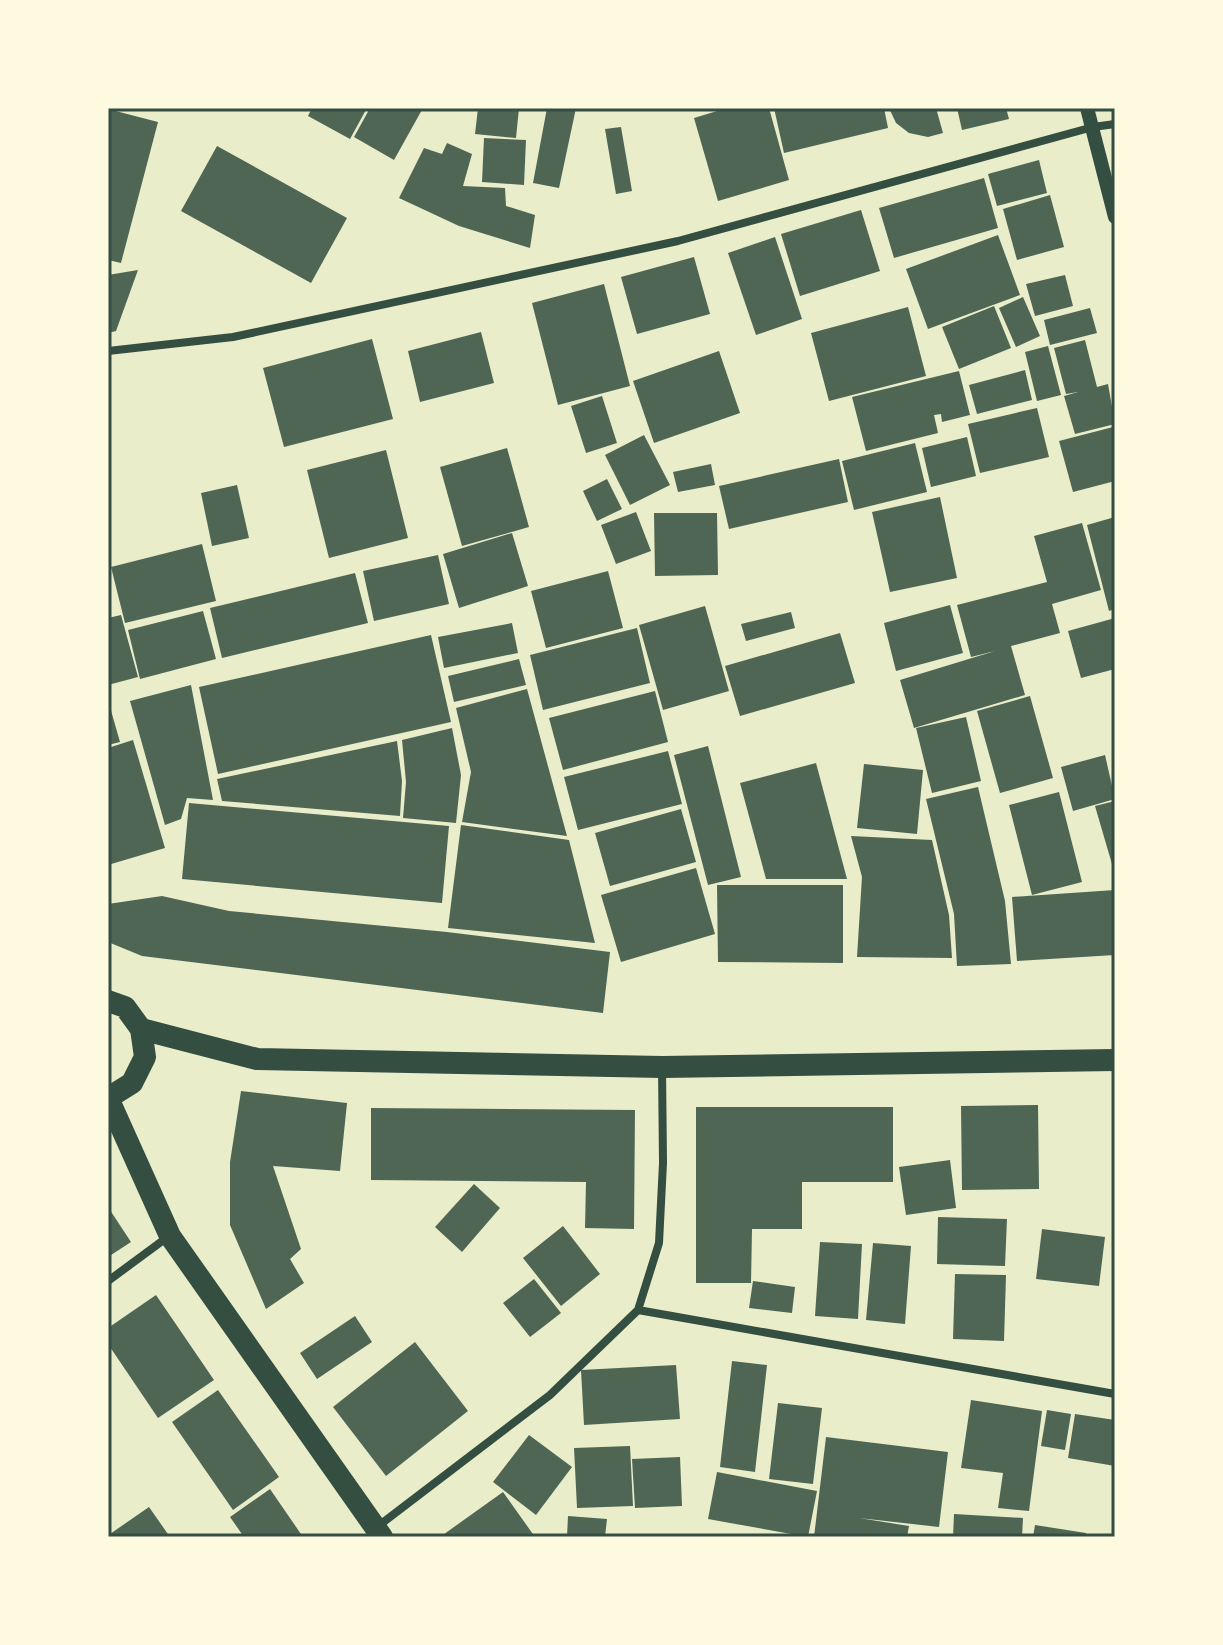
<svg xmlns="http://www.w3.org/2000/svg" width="1223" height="1645" font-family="Manrope,sans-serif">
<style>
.building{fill:#4f6655}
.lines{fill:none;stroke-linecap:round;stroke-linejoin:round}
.minor{stroke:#344e41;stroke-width:8}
.tertiary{stroke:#344e41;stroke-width:14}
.trunk{stroke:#344e41;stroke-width:22}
.neatline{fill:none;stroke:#344e41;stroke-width:3}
</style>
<rect width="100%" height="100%" fill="#e9edc9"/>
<path class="building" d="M 312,108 L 367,108 L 350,139 L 308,116 Z
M 370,108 L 423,108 L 394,160 L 354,137 Z
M 478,108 L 519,108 L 516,138 L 475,134 Z
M 547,108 L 576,108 L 559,188 L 533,183 Z
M 727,108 L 769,108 L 789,180 L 718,201 L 694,118 Z
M 774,108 L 884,108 L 888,128 L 784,153 Z
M 889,108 L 936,108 L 943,133 L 928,137 L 909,133 L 896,123 Z
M 957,108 L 1006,108 L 1009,119 L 962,130 Z
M 108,109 L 158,122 L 121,263 L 108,260 Z
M 621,127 L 632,191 L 616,194 L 605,129 Z
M 484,138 L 526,140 L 524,185 L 482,182 Z
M 447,143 L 472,154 L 463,186 L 505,188 L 506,206 L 535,215 L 530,248 L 459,226 L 399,198 L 424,148 L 442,154 Z
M 217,146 L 347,218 L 311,283 L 181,211 Z
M 1039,160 L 1047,193 L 997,206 L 988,174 Z
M 984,178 L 998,228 L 894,258 L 879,208 Z
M 1050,195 L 1064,247 L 1017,260 L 1003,209 Z
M 861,210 L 880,271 L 800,296 L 781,234 Z
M 998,235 L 1020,295 L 928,329 L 906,269 Z
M 775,237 L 802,319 L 756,335 L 728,253 Z
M 694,257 L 710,314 L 637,334 L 621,277 Z
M 138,270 L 116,331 L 108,333 L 108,275 Z
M 1065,275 L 1073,306 L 1035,316 L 1026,284 Z
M 604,284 L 630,386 L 558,405 L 532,303 Z
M 1023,297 L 1040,336 L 1016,347 L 999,308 Z
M 994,306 L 1011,348 L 959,369 L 942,327 Z
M 908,307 L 926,376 L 829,401 L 811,333 Z
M 1090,308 L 1097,333 L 1050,345 L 1044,320 Z
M 481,332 L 494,383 L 420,402 L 408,351 Z
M 372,339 L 393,419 L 284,447 L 263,368 Z
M 1085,340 L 1097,387 L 1108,384 L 1115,424 L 1075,434 L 1064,396 L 1078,392 L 1066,394 L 1054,348 Z
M 1048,346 L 1061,395 L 1037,401 L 1025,352 Z
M 719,351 L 740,413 L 654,443 L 633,381 Z
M 1025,370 L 1032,400 L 977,414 L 969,385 Z
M 959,371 L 970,415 L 942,422 L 941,414 L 934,415 L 938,433 L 866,451 L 852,397 Z
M 602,396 L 617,443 L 586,453 L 571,406 Z
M 1037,408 L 1049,457 L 980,473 L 968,424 Z
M 1113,427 L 1115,436 L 1115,481 L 1073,492 L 1059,441 Z
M 644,435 L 670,485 L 630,505 L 605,455 Z
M 967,437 L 976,476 L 931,487 L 922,448 Z
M 915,443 L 927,492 L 854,510 L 842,461 Z
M 507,448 L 529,527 L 462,546 L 440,467 Z
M 386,450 L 408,538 L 329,558 L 307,470 Z
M 839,459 L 848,502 L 729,529 L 719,486 Z
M 711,464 L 715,485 L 678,492 L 673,472 Z
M 607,479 L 622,509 L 597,521 L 583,491 Z
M 237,485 L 249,538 L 212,546 L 201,493 Z
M 940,497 L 957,578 L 890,592 L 872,512 Z
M 636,512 L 651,551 L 616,564 L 601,525 Z
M 654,513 L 717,513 L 718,575 L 655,576 Z
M 1115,517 L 1115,609 L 1109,611 L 1087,525 Z
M 1082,523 L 1101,590 L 1052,604 L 1060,633 L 1011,646 L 1025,695 L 914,728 L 900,680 L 995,651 L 971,657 L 957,605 L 1047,582 L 1034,536 Z
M 512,533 L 528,586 L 459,608 L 443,554 Z
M 202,544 L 216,601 L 125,623 L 111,567 Z
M 438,555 L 449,604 L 374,621 L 363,571 Z
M 608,571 L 623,628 L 546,648 L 531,591 Z
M 355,573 L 368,623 L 222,658 L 210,608 Z
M 950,605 L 963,653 L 896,671 L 884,623 Z
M 705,606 L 729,691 L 663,710 L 639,625 Z
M 203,611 L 216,659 L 140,679 L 128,630 Z
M 791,612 L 795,628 L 746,641 L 741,624 Z
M 121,615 L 138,677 L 108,685 L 108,618 Z
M 1115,618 L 1115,669 L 1081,678 L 1068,631 Z
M 512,623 L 518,653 L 444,668 L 438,637 Z
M 637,628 L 650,683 L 543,710 L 530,655 Z
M 840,633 L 855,683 L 740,716 L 725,666 Z
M 431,635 L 451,722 L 218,774 L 199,687 Z
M 519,659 L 526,685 L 454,702 L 448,676 Z
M 191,685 L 213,800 L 187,798 L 181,819 L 165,825 L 130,701 Z
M 527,689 L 567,836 L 462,822 L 471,772 L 456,708 Z
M 655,691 L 668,742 L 563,770 L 549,718 Z
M 1030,696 L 1053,778 L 1000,793 L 977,711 Z
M 108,700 L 120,742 L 108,745 Z
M 966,717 L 981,781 L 932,793 L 916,728 Z
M 452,728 L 461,775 L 456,823 L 403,818 L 406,782 L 402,740 Z
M 133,740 L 165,848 L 108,865 L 108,748 Z
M 397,741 L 402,781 L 400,816 L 222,801 L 217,779 Z
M 708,746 L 741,877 L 708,885 L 674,755 Z
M 668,751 L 682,804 L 578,830 L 564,777 Z
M 1105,755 L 1115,799 L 1073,811 L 1061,767 Z
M 816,763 L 847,879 L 766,879 L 740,783 Z
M 864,764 L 923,770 L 917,834 L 857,828 Z
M 978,787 L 1005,901 L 1011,964 L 957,966 L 954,914 L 926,799 Z
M 1059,792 L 1082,882 L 1032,895 L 1009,805 Z
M 1115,801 L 1115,871 L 1114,871 L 1095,806 Z
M 189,803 L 449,826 L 442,903 L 182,879 Z
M 681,809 L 696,862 L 610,886 L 595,833 Z
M 461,825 L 569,840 L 595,943 L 448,928 Z
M 851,836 L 932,840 L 949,915 L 952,958 L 857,957 L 862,877 Z
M 696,868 L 715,934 L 621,962 L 601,895 Z
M 717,885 L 843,885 L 843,963 L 718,962 Z
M 1115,890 L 1115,955 L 1017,961 L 1012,897 Z
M 162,896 L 229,911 L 447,932 L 610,952 L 603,1013 L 142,956 L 108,942 L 108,904 Z
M 241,1091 L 347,1103 L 340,1171 L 273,1166 L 301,1249 L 290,1259 L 304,1283 L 266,1309 L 230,1225 L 230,1162 Z
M 1038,1105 L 1039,1189 L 962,1190 L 961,1106 Z
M 696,1107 L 893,1107 L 893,1182 L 802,1182 L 802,1229 L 752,1229 L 751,1283 L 696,1283 Z
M 371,1108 L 635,1110 L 634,1229 L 585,1228 L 586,1182 L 371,1180 Z
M 950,1160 L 956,1208 L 906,1215 L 899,1167 Z
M 474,1184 L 500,1208 L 462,1252 L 435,1227 Z
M 108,1207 L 131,1242 L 108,1257 Z
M 938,1217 L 1007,1219 L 1005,1266 L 937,1264 Z
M 563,1226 L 600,1274 L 561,1306 L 523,1258 Z
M 1042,1229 L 1105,1237 L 1099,1286 L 1036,1279 Z
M 820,1242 L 862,1244 L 858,1319 L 815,1316 Z
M 873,1243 L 911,1246 L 905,1324 L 866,1320 Z
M 955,1274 L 1006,1275 L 1004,1341 L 953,1339 Z
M 534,1279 L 561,1313 L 530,1337 L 503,1303 Z
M 753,1281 L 795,1287 L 792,1313 L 749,1308 Z
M 156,1295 L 214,1380 L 158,1418 L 108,1344 L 108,1328 Z
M 355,1316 L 372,1342 L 317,1379 L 300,1353 Z
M 415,1342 L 468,1411 L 386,1476 L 333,1407 Z
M 732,1361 L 767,1365 L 755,1472 L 720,1467 Z
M 676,1365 L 680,1419 L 584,1425 L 581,1370 Z
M 218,1390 L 279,1477 L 233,1510 L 172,1422 Z
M 971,1400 L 1042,1411 L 1029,1511 L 998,1508 L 1003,1473 L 961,1468 Z
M 778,1403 L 822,1408 L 813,1484 L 769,1479 Z
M 1047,1410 L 1071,1414 L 1065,1450 L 1041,1446 Z
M 1075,1414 L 1115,1420 L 1115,1466 L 1068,1458 Z
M 529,1435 L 572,1467 L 536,1515 L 493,1482 Z
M 826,1437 L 948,1452 L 939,1527 L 859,1518 L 909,1526 L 907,1537 L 814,1537 Z
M 630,1446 L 633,1506 L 577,1508 L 574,1448 Z
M 680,1457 L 682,1506 L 635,1508 L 632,1459 Z
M 717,1472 L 817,1491 L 808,1537 L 708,1519 Z
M 270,1489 L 303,1537 L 244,1537 L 230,1517 Z
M 503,1492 L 535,1537 L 440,1537 Z
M 149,1507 L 170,1537 L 112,1537 L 110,1534 Z
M 954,1514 L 1023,1518 L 1022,1537 L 953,1537 Z
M 568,1516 L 607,1519 L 605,1537 L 567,1537 Z
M 1035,1525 L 1086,1533 L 1085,1537 L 1033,1537 Z"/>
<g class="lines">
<path class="minor" d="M 108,351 L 233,337 L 678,241 L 1093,127 L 1115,124
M 108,1281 L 169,1236
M 638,1310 L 1115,1394
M 377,1527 L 550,1395 L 638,1310 L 659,1243 L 663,1163 L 662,1067"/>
<path class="tertiary" d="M 1087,108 L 1115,217"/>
<path class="trunk" d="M 108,1001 L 125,1007 L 141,1029 L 145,1057 L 132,1083 L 108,1098
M 141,1029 L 257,1059 L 662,1067 L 1115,1060
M 108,1098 L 170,1236 L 382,1537"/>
</g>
<rect width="1223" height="1645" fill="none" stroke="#fefae0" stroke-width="220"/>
<rect x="110" y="110" width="1003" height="1425" class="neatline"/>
</svg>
